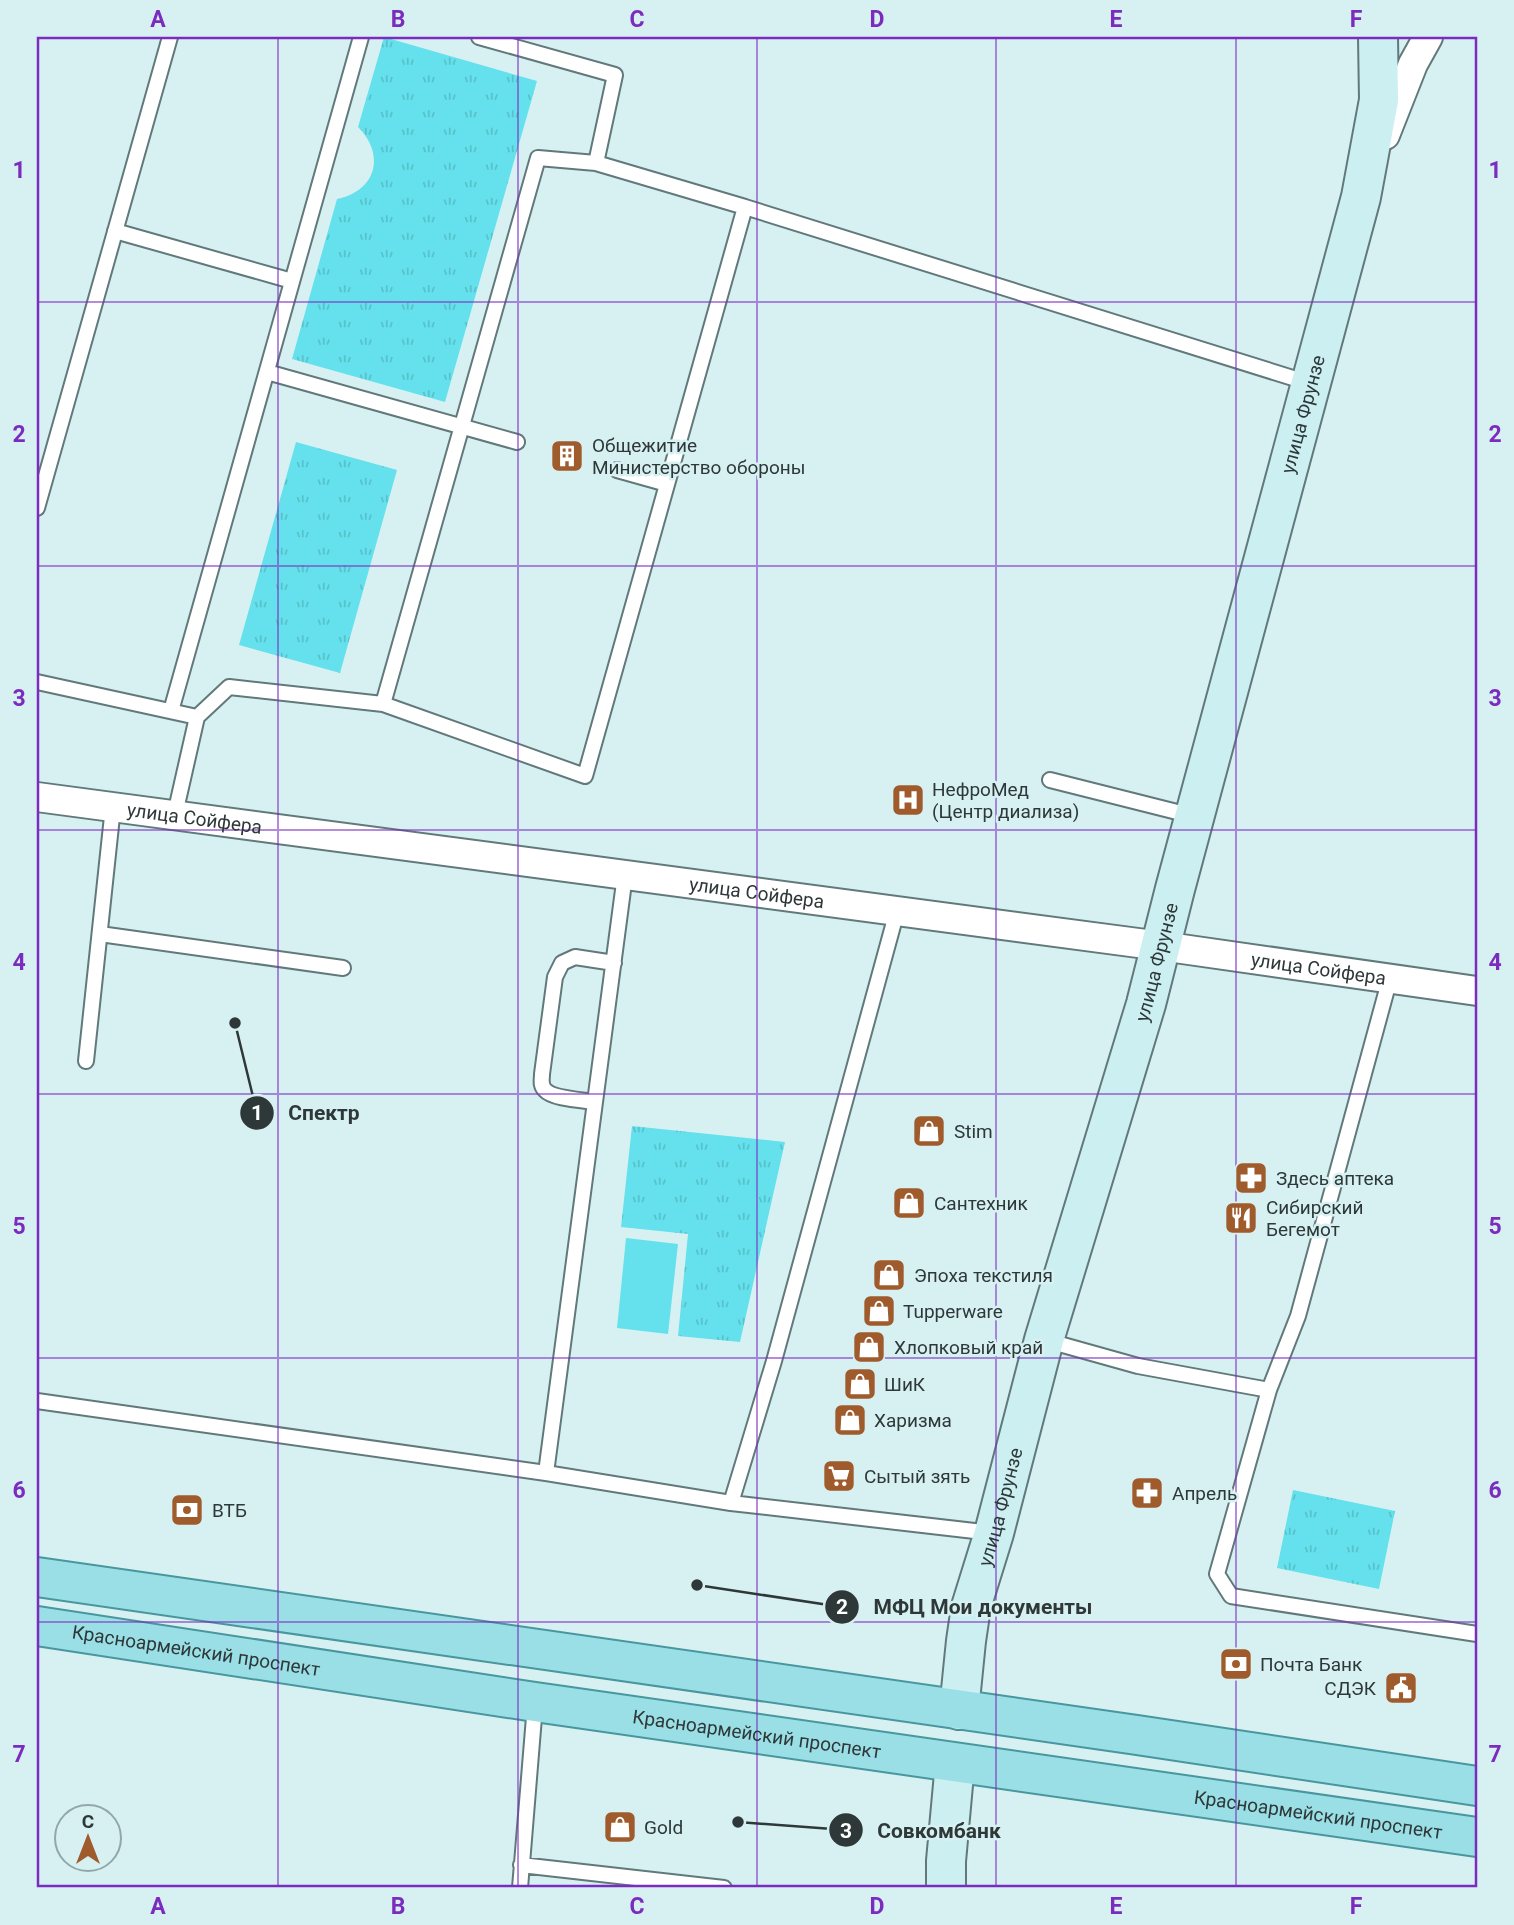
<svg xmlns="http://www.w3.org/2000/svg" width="1514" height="1925" font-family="Roboto,sans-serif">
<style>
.grass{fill:#64e1ec}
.park{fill:url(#park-tufts)}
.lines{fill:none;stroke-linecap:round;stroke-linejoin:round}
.lane-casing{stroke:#62797b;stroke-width:18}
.street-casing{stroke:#62797b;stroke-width:32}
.secondary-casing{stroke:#62797b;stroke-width:42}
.primary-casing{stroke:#48979e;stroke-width:42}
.lane{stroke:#fff;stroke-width:14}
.street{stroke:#fff;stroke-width:28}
.secondary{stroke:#cceff2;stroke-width:38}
.primary{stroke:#9adfe5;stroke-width:38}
.grid{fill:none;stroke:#7b2cbf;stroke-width:2;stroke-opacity:0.55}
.labels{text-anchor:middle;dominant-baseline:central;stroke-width:5;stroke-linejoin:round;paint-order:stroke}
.street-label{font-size:19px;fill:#2e3839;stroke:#d7f1f3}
.poi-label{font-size:19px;fill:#2e3839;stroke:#d7f1f3;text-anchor:start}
.leader{fill:none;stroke:#2e3839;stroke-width:2.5}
.callout-dot{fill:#2e3839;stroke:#d7f1f3;stroke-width:2.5}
.mark-label{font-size:21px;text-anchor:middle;font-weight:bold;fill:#fff}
.callout-label{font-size:21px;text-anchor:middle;font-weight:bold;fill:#2e3839;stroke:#d7f1f3;stroke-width:5;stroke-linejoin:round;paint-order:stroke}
.neatline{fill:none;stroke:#7b2cbf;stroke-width:2.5}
.grid-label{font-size:23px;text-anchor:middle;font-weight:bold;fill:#7b2cbf}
</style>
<defs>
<pattern id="park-tufts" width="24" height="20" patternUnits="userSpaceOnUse" patternTransform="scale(1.75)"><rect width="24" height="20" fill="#64e1ec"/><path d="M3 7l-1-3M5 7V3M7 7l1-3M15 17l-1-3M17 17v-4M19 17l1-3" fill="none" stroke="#57c2cb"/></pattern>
</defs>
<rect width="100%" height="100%" fill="#d7f1f3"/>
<path class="grass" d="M 626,1238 L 678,1244 L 668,1334 L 617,1328 Z"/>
<path class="park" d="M 384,37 L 537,81 L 445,402 L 292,359 L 337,199 C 376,191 386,155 358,127 Z
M 296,442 L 397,470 L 340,673 L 239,645 Z
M 632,1126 L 785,1142 L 740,1342 L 678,1336 L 688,1234 L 621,1227 Z
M 1293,1490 L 1395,1511 L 1379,1589 L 1277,1568 Z"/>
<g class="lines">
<defs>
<path id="lane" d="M 745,207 L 1309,383
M 115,231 L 292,281
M 267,372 L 517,442
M 617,470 L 667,484
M 37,508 L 170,37
M 37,682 L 197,717
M 383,704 L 585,776 L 745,207 L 596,163
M 171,711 L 361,37
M 1050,780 L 1193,816
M 175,814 L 197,717 L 229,687 L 383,704 L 538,158 L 596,163 L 615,75 L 479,37
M 100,934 L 343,968
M 1390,978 L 1298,1316 L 1269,1390 L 1217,1574 L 1231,1596 L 1477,1634
M 86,1061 L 113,807
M 595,1102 C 583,1100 553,1099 545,1090 C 540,1085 542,1080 542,1074 L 555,977 L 562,963 L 575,957 L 614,963
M 1045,1340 L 1138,1366 L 1269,1390
M 37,1401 L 546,1473 L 731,1503 L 992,1533
M 546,1473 L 625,875
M 731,1503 L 774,1361 L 897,911
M 521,1865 L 724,1888
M 520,1888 L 535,1705"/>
<g id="street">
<path d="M 1385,135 L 1413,64 L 1428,37"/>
<path id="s1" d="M 37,797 L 1161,946 L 1477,991"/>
</g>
<g id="secondary">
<path id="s2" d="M 959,1710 L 966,1641 L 971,1607 L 994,1533 L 1044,1340 L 1146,1004 L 1175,889 L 1361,197 L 1379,100 L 1378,37"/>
<path d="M 946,1888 L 946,1861 L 955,1763"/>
</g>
<g id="primary">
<path d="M 37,1577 L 1137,1735 L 1477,1786"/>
<path id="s3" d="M 37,1626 L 535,1702 L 1477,1837"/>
</g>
</defs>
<use href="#lane" class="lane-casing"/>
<use href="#street" class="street-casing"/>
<use href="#secondary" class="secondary-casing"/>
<use href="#primary" class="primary-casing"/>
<use href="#lane" class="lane"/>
<use href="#street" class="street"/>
<use href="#secondary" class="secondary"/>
<use href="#primary" class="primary"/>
</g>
<path class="grid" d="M 278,37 L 278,1888M 518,37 L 518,1888M 757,37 L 757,1888M 996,37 L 996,1888M 1236,37 L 1236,1888M 37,302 L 1477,302M 37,566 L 1477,566M 37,830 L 1477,830M 37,1094 L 1477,1094M 37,1358 L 1477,1358M 37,1622 L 1477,1622"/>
<defs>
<symbol id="building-square" viewBox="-11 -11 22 22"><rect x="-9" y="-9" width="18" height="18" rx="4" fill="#9f5b2c" stroke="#d7f1f3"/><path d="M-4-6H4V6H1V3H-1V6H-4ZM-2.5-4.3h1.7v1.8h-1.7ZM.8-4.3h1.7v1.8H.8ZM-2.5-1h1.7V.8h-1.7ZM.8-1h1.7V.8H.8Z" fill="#fff"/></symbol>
<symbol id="hospital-square" viewBox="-11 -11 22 22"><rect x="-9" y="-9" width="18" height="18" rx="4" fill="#9f5b2c" stroke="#d7f1f3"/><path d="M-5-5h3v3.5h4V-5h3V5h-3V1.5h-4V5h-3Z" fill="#fff"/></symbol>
<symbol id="shop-square" viewBox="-11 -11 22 22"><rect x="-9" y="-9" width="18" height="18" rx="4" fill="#9f5b2c" stroke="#d7f1f3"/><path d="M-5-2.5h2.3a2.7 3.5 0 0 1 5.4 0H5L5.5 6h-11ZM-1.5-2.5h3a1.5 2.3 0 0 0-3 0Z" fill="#fff"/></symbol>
<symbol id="pharmacy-square" viewBox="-11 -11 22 22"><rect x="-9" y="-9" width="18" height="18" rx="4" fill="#9f5b2c" stroke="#d7f1f3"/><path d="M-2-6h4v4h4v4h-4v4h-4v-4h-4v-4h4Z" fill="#fff"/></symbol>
<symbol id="restaurant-square" viewBox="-11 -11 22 22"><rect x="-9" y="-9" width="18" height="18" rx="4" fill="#9f5b2c" stroke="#d7f1f3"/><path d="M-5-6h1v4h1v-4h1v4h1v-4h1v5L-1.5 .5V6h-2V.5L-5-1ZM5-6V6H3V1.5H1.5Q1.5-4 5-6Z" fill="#fff"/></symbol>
<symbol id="supermarket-square" viewBox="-11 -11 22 22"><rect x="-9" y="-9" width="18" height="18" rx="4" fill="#9f5b2c" stroke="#d7f1f3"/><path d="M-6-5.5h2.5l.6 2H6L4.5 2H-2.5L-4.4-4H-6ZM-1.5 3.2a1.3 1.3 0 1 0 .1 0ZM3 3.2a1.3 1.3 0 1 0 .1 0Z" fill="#fff"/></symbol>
<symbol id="bank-square" viewBox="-11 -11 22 22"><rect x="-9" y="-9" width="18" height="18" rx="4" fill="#9f5b2c" stroke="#d7f1f3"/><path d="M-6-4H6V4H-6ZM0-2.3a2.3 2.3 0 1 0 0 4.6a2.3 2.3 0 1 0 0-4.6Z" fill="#fff"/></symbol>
<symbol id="civic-square" viewBox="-11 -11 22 22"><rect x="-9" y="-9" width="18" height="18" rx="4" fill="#9f5b2c" stroke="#d7f1f3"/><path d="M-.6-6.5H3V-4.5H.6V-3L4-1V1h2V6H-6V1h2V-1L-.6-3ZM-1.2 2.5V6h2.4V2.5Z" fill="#fff"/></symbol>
</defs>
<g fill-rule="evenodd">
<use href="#building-square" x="548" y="437" width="38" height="38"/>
<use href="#hospital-square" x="889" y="781" width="38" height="38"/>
<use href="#shop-square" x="910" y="1112" width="38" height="38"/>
<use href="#pharmacy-square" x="1232" y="1159" width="38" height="38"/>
<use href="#shop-square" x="890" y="1184" width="38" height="38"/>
<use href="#restaurant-square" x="1222" y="1199" width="38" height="38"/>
<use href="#shop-square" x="870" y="1256" width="38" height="38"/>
<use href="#shop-square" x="860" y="1292" width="38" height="38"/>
<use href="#shop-square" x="850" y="1328" width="38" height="38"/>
<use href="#shop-square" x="841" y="1365" width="38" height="38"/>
<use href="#shop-square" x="831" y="1401" width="38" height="38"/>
<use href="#supermarket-square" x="820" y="1457" width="38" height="38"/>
<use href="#pharmacy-square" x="1128" y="1474" width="38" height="38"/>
<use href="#bank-square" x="168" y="1491" width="38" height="38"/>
<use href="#bank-square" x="1217" y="1645" width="38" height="38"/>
<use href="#civic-square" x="1382" y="1669" width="38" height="38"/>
<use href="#shop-square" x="601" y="1808" width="38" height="38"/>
</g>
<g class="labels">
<g class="street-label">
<text stroke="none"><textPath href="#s2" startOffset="1342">улица Фрунзе</textPath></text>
<text stroke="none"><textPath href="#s1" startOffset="159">улица Сойфера</textPath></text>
<text stroke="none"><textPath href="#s1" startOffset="726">улица Сойфера</textPath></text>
<text stroke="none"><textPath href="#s2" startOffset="775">улица Фрунзе</textPath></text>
<text stroke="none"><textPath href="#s1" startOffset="1293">улица Сойфера</textPath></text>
<text stroke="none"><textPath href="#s2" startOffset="208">улица Фрунзе</textPath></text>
<text stroke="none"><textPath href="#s3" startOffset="161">Красноармейский проспект</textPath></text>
<text stroke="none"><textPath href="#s3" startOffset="728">Красноармейский проспект</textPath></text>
<text stroke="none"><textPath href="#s3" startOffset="1295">Красноармейский проспект</textPath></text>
</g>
<g class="poi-label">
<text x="592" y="445">Общежитие<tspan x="592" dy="22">Министерство обороны</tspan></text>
<text x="932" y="789">НефроМед<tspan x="932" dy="22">(Центр диализа)</tspan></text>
<text x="954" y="1131">Stim</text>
<text x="1276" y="1178">Здесь аптека</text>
<text x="934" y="1203">Сантехник</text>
<text x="1266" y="1207">Сибирский<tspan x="1266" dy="22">Бегемот</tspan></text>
<text x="914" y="1275">Эпоха текстиля</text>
<text x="903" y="1311">Tupperware</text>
<text x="894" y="1347">Хлопковый край</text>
<text x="884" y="1384">ШиК</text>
<text x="874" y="1420">Харизма</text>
<text x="864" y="1476">Сытый зять</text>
<text x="1172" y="1493">Апрель</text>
<text x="212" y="1510">ВТБ</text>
<text x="1260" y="1664">Почта Банк</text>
<text x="1376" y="1688" text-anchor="end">СДЭК</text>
<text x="644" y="1827">Gold</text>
</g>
</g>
<path class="leader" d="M235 1023L257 1113M697 1585L842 1607M738 1822L846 1830"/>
<g class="callout-dot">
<circle cx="235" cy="1023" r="7"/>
<circle cx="697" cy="1585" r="7"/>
<circle cx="738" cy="1822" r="7"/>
<circle cx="257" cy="1113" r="18"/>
<circle cx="842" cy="1607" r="18"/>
<circle cx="846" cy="1830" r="18"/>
</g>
<g class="mark-label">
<text x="257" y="1120">1</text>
<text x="842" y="1614">2</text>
<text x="846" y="1838">3</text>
</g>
<g class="callout-label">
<text x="324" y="1120">Спектр</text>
<text x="983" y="1614">МФЦ Мои документы</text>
<text x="939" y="1838">Совкомбанк</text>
</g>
<rect width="1514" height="1925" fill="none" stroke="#d7f1f3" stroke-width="77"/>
<g transform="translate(88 1838)"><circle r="33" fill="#d7f1f3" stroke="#93a7a9" stroke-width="2"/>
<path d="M0-5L12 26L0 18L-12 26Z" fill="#9f5b2c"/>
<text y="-10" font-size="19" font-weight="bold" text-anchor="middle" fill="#2e3839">С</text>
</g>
<rect x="38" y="38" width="1438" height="1848" class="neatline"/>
<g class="grid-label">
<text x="158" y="27">A</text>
<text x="398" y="27">B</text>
<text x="637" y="27">C</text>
<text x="877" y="27">D</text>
<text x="1116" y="27">E</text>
<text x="1356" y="27">F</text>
<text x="19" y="178">1</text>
<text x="1495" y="178">1</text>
<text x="19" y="442">2</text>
<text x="1495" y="442">2</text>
<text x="19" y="706">3</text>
<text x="1495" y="706">3</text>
<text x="19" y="970">4</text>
<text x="1495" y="970">4</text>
<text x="19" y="1234">5</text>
<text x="1495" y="1234">5</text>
<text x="19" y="1498">6</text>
<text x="1495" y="1498">6</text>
<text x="19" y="1762">7</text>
<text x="1495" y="1762">7</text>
<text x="158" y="1914">A</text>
<text x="398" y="1914">B</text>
<text x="637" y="1914">C</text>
<text x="877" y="1914">D</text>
<text x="1116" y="1914">E</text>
<text x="1356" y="1914">F</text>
</g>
</svg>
